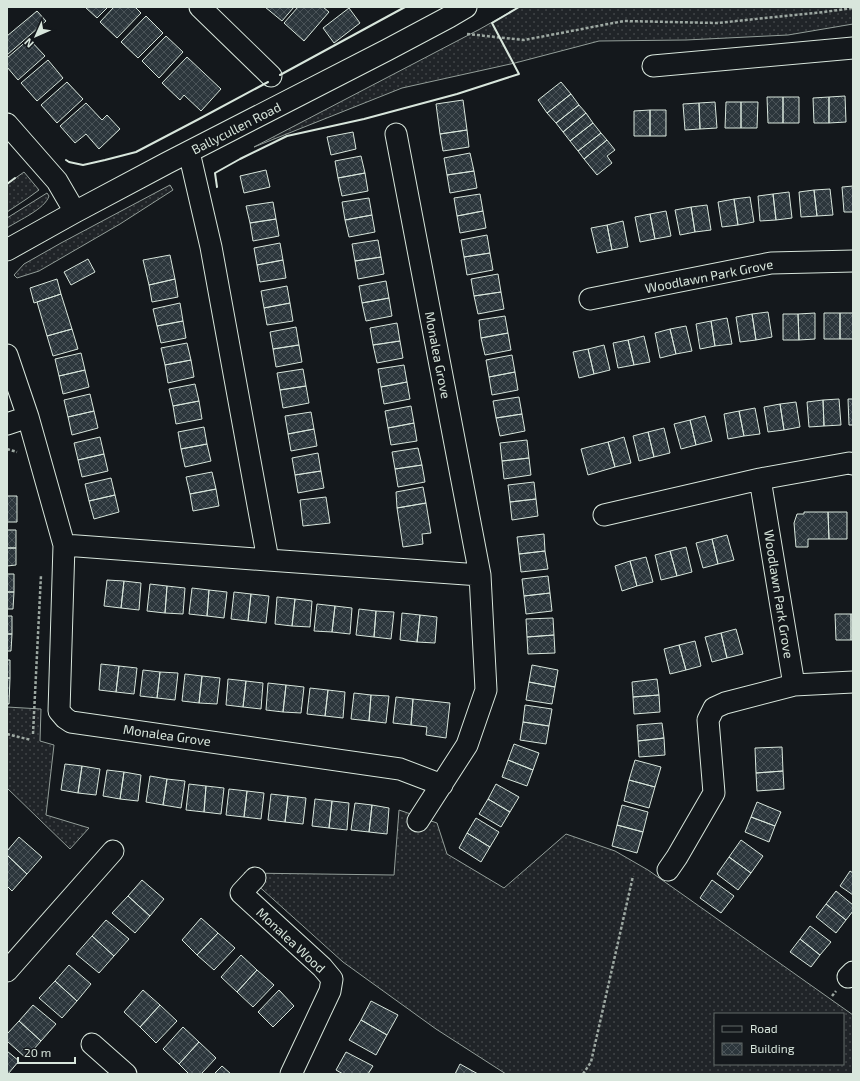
<svg xmlns="http://www.w3.org/2000/svg" width="860" height="1081" font-family="'Exo 2',sans-serif">
<style>
.grass{fill:url(#grass-dots);stroke:#939e99;fill-rule:evenodd}
.building{fill:url(#building-cross-hatch);stroke:#d8e6dc}
.lines{fill:none;stroke-linecap:round;stroke-linejoin:round}
.minor-casing{stroke:#d8e6dc;stroke-width:23}
.path{stroke:#9da8a2;stroke-width:2.5;stroke-dasharray:3 2;stroke-linecap:butt}
.minor{stroke:#14181c;stroke-width:21}
.wall{stroke:#d8e6dc;stroke-width:2}
.labels{text-anchor:middle;dominant-baseline:central;stroke-width:3;stroke-linejoin:round;paint-order:stroke}
.street-label{font-size:13px;fill:#d8e6dc;stroke:#14181c}
</style>
<defs>
<pattern id="grass-dots" width="8" height="8" patternUnits="userSpaceOnUse"><rect width="8" height="8" fill="#202428"/><path d="M2 2h.1M6 6h.1" fill="none" stroke="#404447" stroke-width="1.8" stroke-linecap="round"/></pattern>
<pattern id="building-cross-hatch" width="8" height="8" patternUnits="userSpaceOnUse"><rect width="8" height="8" fill="#2c363c"/><path d="M0 0l8 8M0 8l8-8" fill="none" stroke="#4a5358"/></pattern>
</defs>
<rect width="100%" height="100%" fill="#14181c"/>
<path class="grass" d="M 519,7 L 853,7 L 853,24 L 788,35 L 686,40 L 599,41 L 515,63 L 402,88 L 254,147 L 480,29 Z
M 24,172 L 39,190 L 28,198 L 7,212 L 7,184 Z
M 170,185 L 173,190 L 120,224 L 39,271 L 17,278 L 14,275 L 24,264 L 61,243 Z
M 47,193 L 49,196 C 45,209 19,220 7,228 L 7,218 Z
M 7,707 L 41,709 L 40,741 L 54,745 L 46,815 L 89,828 L 70,849 L 7,788 Z
M 399,810 L 437,823 L 447,854 L 504,888 L 566,834 L 615,851 L 648,870 L 853,1015 L 853,1074 L 506,1074 L 436,1029 L 343,962 L 244,873 L 394,875 ZM 715,1014 L 843,1014 L 843,1064 L 715,1064 Z"/>
<path class="building" d="M 85,7 L 108,7 L 97,18 Z
M 114,7 L 135,7 L 141,13 L 117,38 L 100,22 Z
M 265,7 L 294,7 L 282,21 Z
M 298,7 L 323,7 L 329,12 L 304,41 L 284,23 Z
M 349,8 L 360,23 L 334,43 L 323,28 Z
M 37,11 L 46,21 L 7,55 L 7,36 Z
M 146,16 L 163,33 L 138,58 L 121,42 Z
M 166,36 L 183,52 L 159,78 L 142,61 Z
M 29,39 L 45,56 L 18,80 L 7,67 L 7,58 Z
M 187,57 L 221,89 L 201,111 L 184,95 L 180,100 L 162,83 Z
M 48,60 L 63,78 L 37,101 L 21,83 Z
M 67,82 L 83,99 L 57,123 L 41,105 Z
M 561,82 L 571,94 L 547,113 L 538,100 Z
M 571,94 L 579,105 L 556,123 L 547,113 Z
M 845,96 L 846,122 L 829,123 L 829,97 Z
M 767,97 L 783,97 L 783,123 L 768,123 Z
M 783,97 L 799,97 L 799,123 L 783,123 Z
M 829,97 L 829,123 L 814,123 L 813,98 Z
M 463,100 L 467,130 L 440,134 L 436,104 Z
M 715,102 L 717,128 L 700,129 L 699,103 Z
M 726,102 L 741,102 L 741,128 L 725,128 Z
M 741,102 L 758,102 L 757,128 L 741,128 Z
M 86,103 L 102,120 L 107,115 L 120,129 L 99,149 L 86,134 L 75,143 L 60,126 Z
M 699,103 L 700,129 L 685,130 L 683,104 Z
M 579,105 L 586,113 L 563,132 L 556,123 Z
M 650,110 L 666,110 L 666,136 L 650,136 Z
M 650,110 L 650,136 L 634,136 L 634,111 Z
M 586,113 L 593,123 L 570,141 L 563,132 Z
M 593,123 L 601,133 L 578,151 L 570,141 Z
M 467,130 L 469,147 L 443,151 L 440,134 Z
M 353,132 L 356,149 L 331,155 L 327,137 Z
M 601,133 L 607,140 L 584,159 L 578,151 Z
M 607,140 L 615,150 L 607,156 L 612,163 L 597,175 L 584,159 Z
M 470,153 L 474,171 L 447,175 L 444,158 Z
M 361,156 L 365,173 L 338,178 L 335,161 Z
M 266,170 L 270,187 L 244,193 L 240,176 Z
M 474,171 L 477,188 L 450,193 L 447,175 Z
M 365,173 L 368,191 L 342,196 L 338,178 Z
M 853,186 L 853,212 L 844,212 L 842,187 Z
M 830,189 L 833,215 L 817,216 L 814,190 Z
M 814,190 L 817,216 L 801,217 L 799,192 Z
M 789,192 L 792,218 L 776,220 L 773,194 Z
M 480,194 L 483,211 L 457,216 L 454,198 Z
M 773,194 L 776,220 L 760,221 L 758,196 Z
M 750,197 L 754,222 L 738,225 L 734,199 Z
M 369,198 L 372,215 L 345,220 L 342,202 Z
M 734,199 L 738,225 L 722,227 L 718,202 Z
M 273,202 L 276,219 L 250,223 L 246,206 Z
M 707,205 L 711,230 L 695,232 L 691,207 Z
M 691,207 L 695,232 L 680,235 L 675,210 Z
M 483,211 L 486,228 L 460,233 L 457,216 Z
M 666,211 L 671,236 L 655,239 L 650,214 Z
M 650,214 L 655,239 L 640,242 L 635,217 Z
M 372,215 L 375,232 L 349,237 L 345,220 Z
M 276,219 L 279,236 L 253,241 L 250,223 Z
M 623,221 L 628,247 L 612,250 L 607,225 Z
M 607,225 L 612,250 L 597,253 L 591,228 Z
M 487,235 L 490,253 L 464,257 L 461,240 Z
M 378,240 L 381,257 L 355,261 L 352,244 Z
M 280,243 L 283,260 L 257,265 L 254,248 Z
M 490,253 L 493,270 L 467,275 L 464,257 Z
M 170,255 L 175,279 L 149,285 L 143,260 Z
M 381,257 L 384,274 L 358,279 L 355,261 Z
M 88,259 L 95,272 L 71,285 L 64,272 Z
M 283,260 L 286,278 L 260,282 L 257,265 Z
M 498,274 L 501,292 L 474,296 L 471,279 Z
M 57,279 L 61,294 L 34,303 L 30,288 Z
M 175,279 L 178,297 L 152,302 L 149,285 Z
M 386,281 L 389,298 L 362,303 L 359,286 Z
M 287,286 L 290,303 L 264,308 L 261,291 Z
M 501,292 L 504,309 L 478,314 L 474,296 Z
M 61,294 L 72,329 L 47,336 L 37,302 Z
M 389,298 L 392,316 L 366,321 L 362,303 Z
M 180,303 L 183,321 L 157,326 L 153,309 Z
M 290,303 L 293,321 L 267,325 L 264,308 Z
M 768,312 L 772,337 L 756,340 L 752,314 Z
M 815,313 L 815,339 L 799,340 L 798,314 Z
M 824,313 L 840,313 L 840,339 L 824,339 Z
M 840,313 L 853,313 L 853,339 L 840,339 Z
M 752,314 L 756,340 L 740,342 L 736,317 Z
M 783,314 L 798,314 L 799,340 L 783,340 Z
M 505,316 L 508,333 L 481,338 L 479,320 Z
M 727,318 L 732,344 L 715,346 L 711,321 Z
M 183,321 L 186,338 L 161,343 L 157,326 Z
M 711,321 L 715,346 L 700,349 L 696,324 Z
M 397,323 L 400,341 L 373,345 L 370,328 Z
M 686,326 L 692,351 L 676,354 L 670,329 Z
M 296,327 L 299,345 L 273,349 L 270,332 Z
M 72,329 L 78,349 L 53,356 L 47,336 Z
M 670,329 L 676,354 L 660,358 L 655,333 Z
M 508,333 L 511,350 L 485,355 L 481,338 Z
M 644,336 L 650,362 L 634,365 L 628,340 Z
M 628,340 L 634,365 L 618,368 L 613,343 Z
M 400,341 L 403,358 L 377,363 L 373,345 Z
M 187,343 L 191,360 L 165,365 L 161,348 Z
M 299,345 L 302,362 L 276,367 L 273,349 Z
M 604,345 L 610,370 L 594,374 L 588,349 Z
M 588,349 L 594,374 L 579,378 L 573,352 Z
M 81,353 L 85,370 L 59,376 L 55,359 Z
M 512,355 L 515,372 L 489,377 L 486,360 Z
M 191,360 L 194,377 L 168,383 L 165,365 Z
M 404,365 L 407,382 L 381,387 L 378,369 Z
M 303,369 L 306,386 L 280,390 L 277,373 Z
M 85,370 L 89,387 L 63,394 L 59,376 Z
M 515,372 L 518,390 L 492,395 L 489,377 Z
M 407,382 L 410,399 L 384,404 L 381,387 Z
M 195,384 L 199,401 L 173,406 L 169,389 Z
M 306,386 L 309,403 L 283,408 L 280,390 Z
M 90,394 L 94,411 L 68,417 L 64,400 Z
M 519,397 L 522,414 L 496,418 L 493,401 Z
M 839,399 L 841,425 L 824,426 L 823,400 Z
M 848,399 L 853,399 L 853,425 L 849,425 Z
M 823,400 L 824,426 L 809,427 L 807,402 Z
M 199,401 L 202,419 L 176,424 L 173,406 Z
M 796,402 L 800,427 L 784,430 L 780,404 Z
M 780,404 L 784,430 L 768,432 L 764,407 Z
M 411,406 L 414,423 L 388,428 L 385,411 Z
M 755,408 L 760,434 L 744,436 L 739,411 Z
M 94,411 L 98,428 L 72,435 L 68,417 Z
M 739,411 L 744,436 L 728,439 L 724,414 Z
M 311,412 L 314,429 L 288,434 L 285,416 Z
M 522,414 L 525,431 L 500,436 L 496,418 Z
M 705,416 L 712,441 L 696,445 L 690,420 Z
M 690,420 L 696,445 L 681,449 L 674,424 Z
M 414,423 L 417,441 L 391,445 L 388,428 Z
M 204,427 L 207,444 L 181,449 L 178,432 Z
M 664,428 L 670,453 L 654,457 L 648,432 Z
M 314,429 L 317,446 L 291,451 L 288,434 Z
M 648,432 L 654,457 L 639,461 L 633,436 Z
M 100,437 L 104,454 L 78,460 L 74,443 Z
M 624,437 L 631,463 L 615,467 L 608,442 Z
M 527,440 L 529,458 L 502,461 L 500,443 Z
M 608,442 L 615,467 L 588,475 L 581,449 Z
M 207,444 L 211,461 L 185,467 L 181,449 Z
M 418,448 L 422,465 L 395,469 L 392,452 Z
M 318,453 L 321,471 L 295,475 L 292,458 Z
M 104,454 L 108,471 L 82,477 L 78,460 Z
M 529,458 L 531,475 L 504,479 L 502,461 Z
M 422,465 L 425,482 L 398,487 L 395,469 Z
M 321,471 L 324,488 L 298,493 L 295,475 Z
M 212,472 L 216,489 L 190,494 L 186,477 Z
M 111,478 L 115,495 L 89,501 L 85,484 Z
M 534,482 L 536,499 L 510,502 L 508,485 Z
M 423,487 L 426,503 L 397,508 L 396,492 Z
M 216,489 L 219,506 L 193,511 L 190,494 Z
M 115,495 L 119,512 L 94,519 L 89,501 Z
M 7,496 L 17,496 L 17,522 L 7,522 Z
M 326,497 L 330,523 L 303,526 L 300,500 Z
M 536,499 L 538,516 L 512,520 L 510,502 Z
M 426,503 L 431,533 L 422,534 L 423,544 L 403,547 L 397,508 Z
M 804,512 L 828,512 L 829,539 L 808,539 L 808,547 L 796,547 L 794,523 L 797,514 L 804,514 Z
M 828,512 L 847,512 L 847,539 L 829,539 Z
M 7,530 L 16,530 L 16,548 L 7,548 Z
M 544,534 L 545,551 L 519,554 L 517,537 Z
M 727,535 L 734,560 L 718,564 L 712,539 Z
M 712,539 L 718,564 L 703,568 L 696,543 Z
M 686,547 L 692,572 L 677,576 L 670,551 Z
M 7,548 L 16,548 L 16,565 L 7,566 Z
M 545,551 L 548,569 L 521,572 L 519,554 Z
M 670,551 L 677,576 L 661,580 L 655,555 Z
M 646,557 L 653,582 L 637,586 L 630,561 Z
M 630,561 L 637,586 L 622,591 L 615,566 Z
M 7,574 L 14,574 L 14,592 L 7,592 Z
M 548,576 L 550,593 L 524,596 L 522,579 Z
M 107,580 L 124,581 L 121,608 L 104,606 Z
M 124,581 L 141,583 L 139,610 L 121,608 Z
M 150,584 L 167,586 L 165,613 L 147,611 Z
M 167,586 L 185,588 L 183,614 L 165,613 Z
M 192,588 L 209,590 L 207,616 L 189,614 Z
M 209,590 L 227,592 L 224,618 L 207,616 Z
M 7,592 L 14,592 L 13,609 L 7,609 Z
M 234,592 L 251,594 L 248,621 L 231,619 Z
M 550,593 L 552,611 L 526,614 L 524,596 Z
M 251,594 L 269,596 L 266,623 L 248,621 Z
M 277,597 L 295,599 L 292,626 L 275,624 Z
M 295,599 L 312,601 L 310,627 L 292,626 Z
M 317,604 L 335,606 L 332,632 L 314,631 Z
M 335,606 L 352,608 L 350,634 L 332,632 Z
M 359,609 L 376,611 L 374,637 L 356,635 Z
M 376,611 L 394,612 L 391,639 L 374,637 Z
M 402,613 L 420,615 L 417,642 L 400,640 Z
M 835,614 L 851,614 L 851,640 L 836,640 Z
M 851,614 L 853,614 L 853,640 L 851,640 Z
M 420,615 L 437,617 L 435,643 L 417,642 Z
M 7,616 L 12,616 L 12,634 L 7,634 Z
M 553,618 L 554,635 L 527,637 L 526,619 Z
M 736,629 L 743,654 L 727,658 L 721,633 Z
M 721,633 L 727,658 L 712,662 L 705,637 Z
M 7,634 L 12,634 L 11,651 L 7,651 Z
M 554,635 L 555,653 L 528,654 L 527,637 Z
M 695,641 L 701,666 L 686,670 L 679,645 Z
M 679,645 L 686,670 L 670,674 L 664,649 Z
M 7,660 L 10,660 L 10,678 L 7,678 Z
M 101,664 L 119,666 L 116,692 L 99,690 Z
M 532,665 L 558,670 L 555,687 L 529,682 Z
M 119,666 L 137,668 L 134,694 L 116,692 Z
M 143,670 L 160,672 L 157,698 L 140,696 Z
M 160,672 L 178,673 L 175,700 L 157,698 Z
M 185,674 L 202,676 L 199,703 L 182,701 Z
M 202,676 L 220,678 L 217,704 L 199,703 Z
M 7,678 L 10,678 L 9,704 L 7,704 Z
M 228,679 L 246,681 L 243,707 L 226,705 Z
M 657,679 L 659,695 L 633,697 L 632,682 Z
M 246,681 L 263,683 L 261,709 L 243,707 Z
M 529,682 L 555,687 L 552,704 L 526,700 Z
M 268,683 L 286,685 L 283,712 L 266,710 Z
M 286,685 L 304,687 L 301,713 L 283,712 Z
M 310,688 L 328,690 L 325,716 L 307,714 Z
M 328,690 L 345,692 L 343,718 L 325,716 Z
M 354,693 L 371,695 L 369,721 L 351,719 Z
M 371,695 L 389,696 L 386,723 L 369,721 Z
M 659,695 L 660,712 L 634,714 L 633,697 Z
M 396,697 L 413,699 L 411,725 L 393,723 Z
M 413,699 L 450,703 L 446,738 L 426,735 L 427,727 L 411,725 Z
M 525,705 L 552,709 L 549,726 L 523,722 Z
M 523,722 L 549,726 L 546,744 L 520,740 Z
M 662,723 L 664,738 L 638,741 L 637,725 Z
M 664,738 L 665,755 L 639,757 L 638,741 Z
M 514,744 L 539,753 L 533,770 L 508,760 Z
M 782,747 L 783,771 L 756,773 L 755,748 Z
M 508,760 L 533,770 L 527,786 L 502,777 Z
M 635,760 L 661,767 L 655,787 L 629,780 Z
M 65,764 L 82,766 L 78,793 L 61,790 Z
M 82,766 L 100,769 L 96,795 L 78,793 Z
M 107,770 L 124,772 L 120,799 L 103,796 Z
M 783,771 L 784,789 L 757,791 L 756,773 Z
M 124,772 L 141,775 L 138,801 L 120,799 Z
M 150,776 L 167,779 L 163,805 L 146,802 Z
M 167,779 L 185,781 L 181,808 L 163,805 Z
M 629,780 L 655,787 L 649,808 L 624,801 Z
M 189,784 L 206,786 L 204,812 L 186,810 Z
M 496,784 L 519,797 L 510,812 L 488,799 Z
M 206,786 L 224,788 L 221,814 L 204,812 Z
M 229,789 L 247,791 L 244,817 L 226,815 Z
M 247,791 L 264,793 L 261,819 L 244,817 Z
M 271,794 L 288,796 L 285,822 L 268,820 Z
M 288,796 L 306,798 L 303,824 L 285,822 Z
M 315,799 L 332,801 L 329,828 L 312,826 Z
M 488,799 L 510,812 L 501,827 L 479,814 Z
M 332,801 L 349,803 L 347,830 L 329,828 Z
M 757,802 L 781,812 L 775,826 L 751,817 Z
M 355,803 L 372,805 L 369,832 L 351,830 Z
M 372,805 L 389,808 L 387,834 L 369,832 Z
M 622,805 L 648,812 L 643,832 L 617,825 Z
M 751,817 L 775,826 L 769,842 L 745,832 Z
M 476,818 L 499,832 L 490,847 L 467,833 Z
M 617,825 L 643,832 L 637,853 L 612,846 Z
M 467,833 L 490,847 L 481,862 L 459,848 Z
M 19,837 L 42,857 L 27,874 L 7,855 L 7,851 Z
M 741,840 L 763,856 L 751,873 L 729,857 Z
M 7,855 L 27,874 L 12,891 L 7,886 Z
M 729,857 L 751,873 L 738,890 L 717,874 Z
M 850,871 L 853,873 L 853,895 L 840,886 Z
M 142,880 L 164,899 L 150,916 L 128,896 Z
M 712,880 L 734,896 L 721,913 L 700,898 Z
M 836,891 L 853,905 L 853,911 L 846,920 L 826,904 Z
M 128,896 L 150,916 L 135,933 L 112,913 Z
M 826,904 L 846,920 L 836,933 L 816,917 Z
M 201,918 L 218,933 L 197,955 L 182,940 Z
M 106,920 L 129,939 L 114,956 L 92,936 Z
M 810,926 L 831,942 L 820,955 L 800,939 Z
M 218,933 L 235,948 L 214,970 L 197,955 Z
M 92,936 L 114,956 L 99,973 L 76,954 Z
M 800,939 L 820,955 L 811,967 L 790,952 Z
M 241,955 L 257,970 L 237,992 L 221,977 Z
M 69,965 L 91,984 L 77,1001 L 55,981 Z
M 257,970 L 274,985 L 253,1007 L 237,992 Z
M 55,981 L 77,1001 L 62,1018 L 39,998 Z
M 143,990 L 160,1005 L 140,1027 L 124,1012 Z
M 279,990 L 294,1006 L 273,1027 L 258,1012 Z
M 371,1001 L 398,1015 L 387,1035 L 361,1020 Z
M 33,1005 L 56,1024 L 41,1041 L 19,1021 Z
M 160,1005 L 177,1021 L 156,1043 L 140,1027 Z
M 361,1020 L 387,1035 L 376,1055 L 349,1040 Z
M 19,1021 L 41,1041 L 26,1058 L 7,1041 L 7,1034 Z
M 183,1027 L 199,1042 L 179,1064 L 163,1049 Z
M 199,1042 L 216,1058 L 201,1074 L 189,1074 L 179,1064 Z
M 7,1051 L 19,1061 L 8,1074 L 7,1074 Z
M 346,1052 L 373,1066 L 368,1074 L 343,1074 L 336,1070 Z
M 460,1064 L 478,1074 L 455,1074 Z
M 222,1066 L 231,1074 L 214,1074 Z"/>
<g class="lines">
<defs>
<path id="minor" d="M 200,7 L 271,76
M 653,66 L 853,48
M 7,124 L 57,181 L 75,212
M 189,152 L 211,247 L 268,560 L 480,575 L 396,134
M 7,250 L 75,212 L 167,163 L 387,50 L 449,17 L 466,7
M 590,299 L 771,263 L 853,261
M 7,355 L 28,417 L 64,545 L 59,711 L 65,718 L 71,722 L 400,769 L 442,785
M 7,424 L 28,417
M 853,464 L 849,463 L 760,479 L 794,685 L 853,682
M 604,515 L 760,479
M 64,545 L 268,560
M 418,821 L 467,745 L 486,690 L 480,575
M 668,870 L 677,857 L 714,793 L 708,720 L 714,708 L 725,703 L 794,685
M 255,878 L 241,893 L 322,967 L 332,979 L 330,991 L 291,1074
M 7,971 L 113,851
M 848,977 L 853,972
M 92,1044 L 126,1074"/>
</defs>
<use href="#minor" class="minor-casing"/>
<path class="path" d="M 467,34 L 524,40 L 624,21 L 717,23 L 824,12 L 853,8
M 7,449 L 17,452
M 7,734 L 31,740
M 33,734 L 41,575
M 832,996 L 836,991
M 583,1074 L 591,1062 L 633,876"/>
<use href="#minor" class="minor"/>
<path class="wall" d="M 280,75 L 405,7
M 66,160 L 69,162 L 83,165 L 105,160 L 136,152 L 199,119 L 268,82
M 7,184 L 15,178
M 217,187 L 215,173 L 240,159 L 287,136 L 364,119 L 457,94 L 519,74 L 492,23 L 519,7"/>
</g>
<g class="labels">
<g class="street-label">
<text transform="translate(236 128) rotate(-27)">Ballycullen Road</text>
<text transform="translate(709 276) rotate(-11)">Woodlawn Park Grove</text>
<text transform="translate(438 355) rotate(79)">Monalea Grove</text>
<text transform="translate(779 594) rotate(81)">Woodlawn Park Grove</text>
<text transform="translate(167 735) rotate(8)">Monalea Grove</text>
<text transform="translate(291 940) rotate(43)">Monalea Wood</text>
</g>
</g>
<rect width="860" height="1081" fill="none" stroke="#d8e6dc" stroke-width="16"/>
<rect x="714" y="1013" width="130" height="52" fill="#14181c" stroke="#626a69"/>
<rect x="722" y="1026" width="20" height="6" fill="#14181c" stroke="#626a69"/>
<text x="750" y="1033" font-size="12" fill="#d8e6dc">Road</text>
<rect x="722" y="1043" width="20" height="12" fill="url(#building-cross-hatch)" stroke="#626a69"/>
<text x="750" y="1053" font-size="12" fill="#d8e6dc">Building</text>
<g transform="translate(36 36) rotate(225)" stroke="#14181c" stroke-width="3" paint-order="stroke">
<path d="M0-3L7 15L0 10L-7 15Z" fill="#d8e6dc"/>
<text y="-6" font-size="11" font-weight="bold" text-anchor="middle" fill="#d8e6dc">N</text>
</g>
<path d="M18 1057v6h57v-6" fill="none" stroke="#d8e6dc" stroke-width="2"/>
<text x="24" y="1057" font-size="12" fill="#d8e6dc" stroke="#14181c" stroke-width="3" paint-order="stroke">20 m</text>
</svg>
